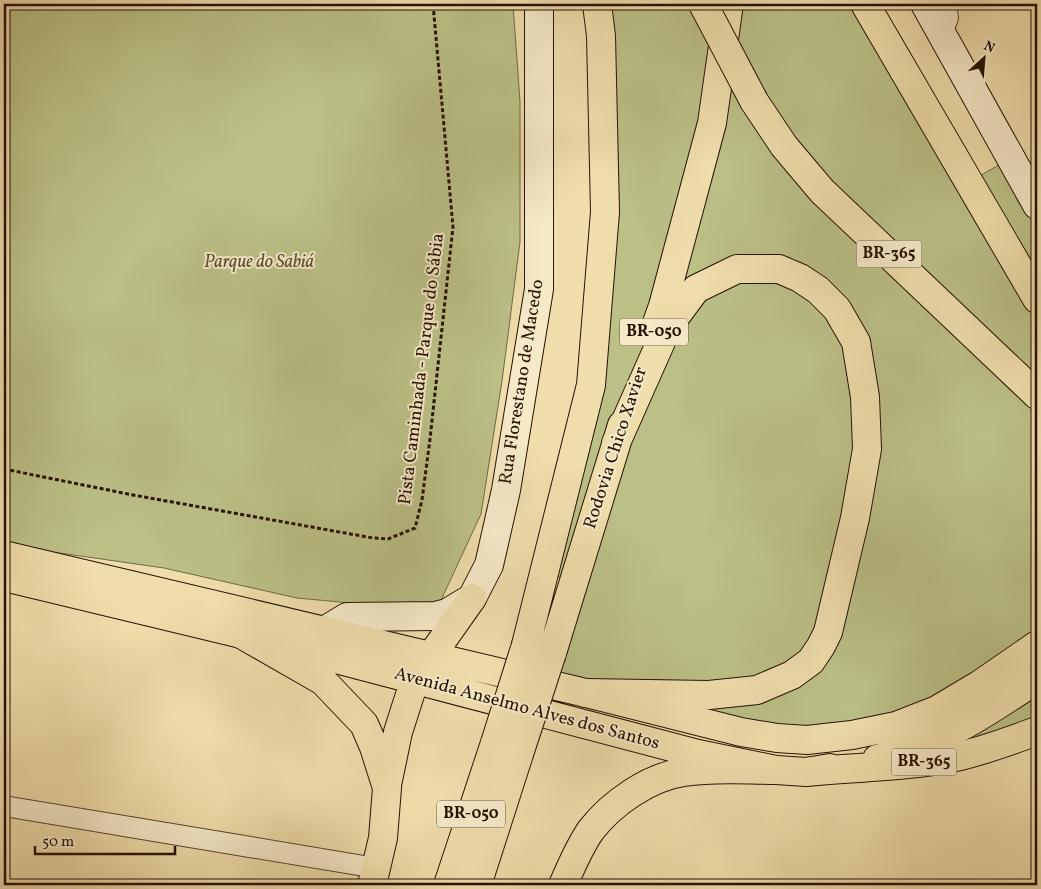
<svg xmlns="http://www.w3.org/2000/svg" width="1041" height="889" font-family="Vollkorn,serif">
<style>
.green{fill:#bbc087;stroke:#706844}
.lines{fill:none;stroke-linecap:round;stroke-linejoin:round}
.minor-casing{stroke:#58442b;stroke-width:22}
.secondary-casing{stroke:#261100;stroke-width:30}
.primary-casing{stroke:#261100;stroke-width:30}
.trunk-casing{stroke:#261100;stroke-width:30}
.motorway-casing{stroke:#261100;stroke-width:30}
.path{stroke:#261100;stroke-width:3;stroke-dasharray:4 2.5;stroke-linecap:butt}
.minor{stroke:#f5e9c8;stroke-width:20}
.secondary{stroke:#f5e9c8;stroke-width:28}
.primary{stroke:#efddab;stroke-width:28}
.trunk{stroke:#efddab;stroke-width:28}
.motorway{stroke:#efddab;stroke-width:28}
.trunk-bridge-casing{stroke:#261100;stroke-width:30;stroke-linecap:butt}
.trunk-bridge{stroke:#efddab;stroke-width:28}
.labels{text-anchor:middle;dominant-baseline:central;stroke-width:4;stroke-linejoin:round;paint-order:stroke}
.shield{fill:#f5e9c8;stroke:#64523c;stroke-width:1}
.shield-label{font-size:16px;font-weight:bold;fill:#261100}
.park-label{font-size:18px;font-style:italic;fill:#5a4e2f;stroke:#f5e9c8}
.street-label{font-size:18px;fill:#261100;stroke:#f5e9c8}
</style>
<rect width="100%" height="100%" fill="#efddab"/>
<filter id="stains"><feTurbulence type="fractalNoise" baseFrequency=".004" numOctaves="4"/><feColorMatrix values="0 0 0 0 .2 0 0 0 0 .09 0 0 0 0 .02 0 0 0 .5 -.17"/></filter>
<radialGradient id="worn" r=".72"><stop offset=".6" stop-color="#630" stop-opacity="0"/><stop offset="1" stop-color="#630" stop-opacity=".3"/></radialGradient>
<path class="green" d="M 4,4 L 513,4 L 520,102 L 520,242 L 502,381 L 481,514 L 436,611 L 297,598 L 164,568 L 4,545 Z
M 597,4 L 865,4 L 969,182 L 1011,158 L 1037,205 L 1037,645 L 979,685 L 807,740 L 543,680 L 573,581 L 544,572 L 591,385 Z
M 1037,679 L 1037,731 L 856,764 Z"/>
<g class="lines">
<defs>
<path id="minor" d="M 942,33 L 948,18 L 946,4
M 4,806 L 376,868"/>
<path id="secondary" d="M 925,4 L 1037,205
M 324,631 L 347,617 L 435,616 L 447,613 L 472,598 L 489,565 L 506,490 L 539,289 L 539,4"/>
<path id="primary" d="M 4,555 L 586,693 L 741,732 L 777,738 L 807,740 L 852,735 L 896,726 L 937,710 L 979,685 L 1037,645
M 4,577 L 241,634 L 698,754 L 776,770 L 806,772 L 830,768
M 877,759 C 939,745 985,714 1037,679"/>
<path id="trunk" d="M 865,4 L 1037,299
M 754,101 L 784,146 L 822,191 L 1037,395
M 653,334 L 663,306 L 712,123 L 729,4
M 526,645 L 591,385 L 605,212 L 601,36 L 597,4
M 552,653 L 622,425
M 586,693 L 709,695 L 757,690 L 792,675 L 811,661 L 821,646 L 828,632 L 855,518 L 867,449 L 865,397 L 856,342 L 837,309 L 818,290 L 800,278 L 779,269 L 737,269 L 696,289 L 667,328 L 616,443
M 806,772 C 857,767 910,767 960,756 C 986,750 1012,740 1037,731
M 448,885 L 495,743
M 477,885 L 519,754"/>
<path id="motorway" d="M 241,634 L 323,681 L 364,724 L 374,747 L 387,788 L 383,838 L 372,885
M 387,785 L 398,732 L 415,679 L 472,598
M 563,885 C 571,867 579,847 591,830 C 612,803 649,777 684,772 C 714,767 746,770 776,770"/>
</defs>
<use href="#minor" class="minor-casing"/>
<use href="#secondary" class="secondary-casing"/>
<use href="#primary" class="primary-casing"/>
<use href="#trunk" class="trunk-casing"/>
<use href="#motorway" class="motorway-casing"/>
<path class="path" d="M 4,469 L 133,495 L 373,538 L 388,539 L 415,528 L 422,500 L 430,439 L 453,227 L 433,4"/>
<use href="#minor" class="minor"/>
<use href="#secondary" class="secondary"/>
<use href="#primary" class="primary"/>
<use href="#trunk" class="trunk"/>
<use href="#motorway" class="motorway"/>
<defs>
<path id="trunk-bridge" d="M 703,4 L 754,101
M 495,743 L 526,645
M 519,754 L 552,653"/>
</defs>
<use href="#trunk-bridge" class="trunk-bridge-casing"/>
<use href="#trunk-bridge" class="trunk-bridge"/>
</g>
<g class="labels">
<g class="shield">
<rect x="856.5" y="240.5" width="65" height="27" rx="4"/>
<rect x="620" y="318.5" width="68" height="27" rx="4"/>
<rect x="891.5" y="748.5" width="65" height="27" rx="4"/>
<rect x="437" y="800.5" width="68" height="27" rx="4"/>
</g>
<g class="shield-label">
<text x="889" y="254">BR-365</text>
<text x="654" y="332">BR-050</text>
<text x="924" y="762">BR-365</text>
<text x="471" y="814">BR-050</text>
</g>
<g class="park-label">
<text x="259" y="262">Parque do Sabiá</text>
</g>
<g class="street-label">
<text transform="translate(422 369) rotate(-83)">Pista Caminhada - Parque do Sábia</text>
<text transform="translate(522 382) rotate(-81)">Rua Florestano de Macedo</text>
<text transform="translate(616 448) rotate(-72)">Rodovia Chico Xavier</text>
<text transform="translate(527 709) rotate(15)">Avenida Anselmo Alves dos Santos</text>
</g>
</g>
<rect width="1041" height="889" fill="none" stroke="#efddab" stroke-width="20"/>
<rect x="5" y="5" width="1031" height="879" fill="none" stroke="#261100" stroke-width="2.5"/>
<rect x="10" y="10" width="1021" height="869" fill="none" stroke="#261100"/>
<g transform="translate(984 58) rotate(26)" stroke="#f5e9c8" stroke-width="4" paint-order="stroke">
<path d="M0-4L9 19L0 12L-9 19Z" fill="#261100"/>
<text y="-8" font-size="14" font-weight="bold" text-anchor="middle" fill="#261100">N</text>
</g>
<path d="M35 846v8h140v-8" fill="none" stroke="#261100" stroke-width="2.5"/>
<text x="42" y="846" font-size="15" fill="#261100" stroke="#f5e9c8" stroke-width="4" paint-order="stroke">50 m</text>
<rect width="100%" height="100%" filter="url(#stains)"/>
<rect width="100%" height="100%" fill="url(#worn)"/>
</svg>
